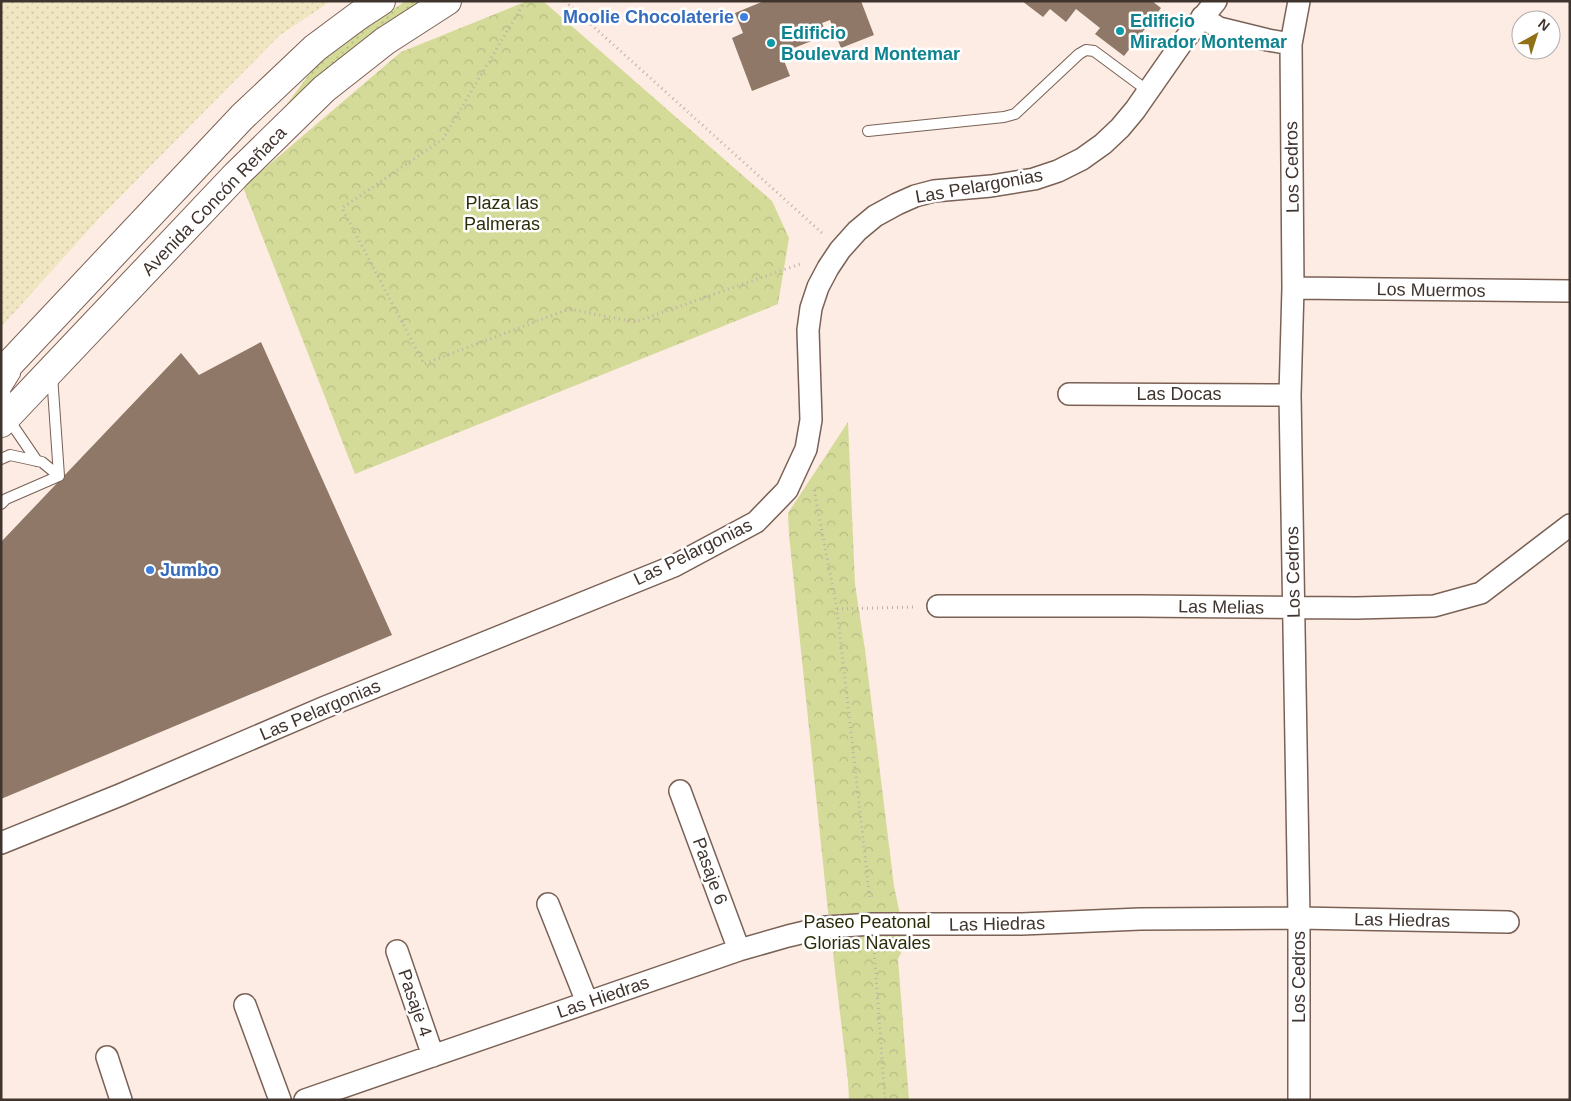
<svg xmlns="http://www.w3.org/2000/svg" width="1571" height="1101" font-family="Helvetica,sans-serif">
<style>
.grass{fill:url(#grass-dots)}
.sand{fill:url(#sand-dots)}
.park{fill:url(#park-crowns)}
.building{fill:#8f7867}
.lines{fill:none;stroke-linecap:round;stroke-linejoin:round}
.service-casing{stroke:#7a6155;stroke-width:12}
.minor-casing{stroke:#7a6155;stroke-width:24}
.primary-casing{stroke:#7a6155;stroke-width:30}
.path{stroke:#bfafa8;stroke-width:3;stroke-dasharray:1 4;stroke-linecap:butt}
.service{stroke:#fff;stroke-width:10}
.minor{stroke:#fff;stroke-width:21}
.primary{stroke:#fff;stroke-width:28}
.shop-dot{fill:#3f7fe0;stroke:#fff;stroke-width:2}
.culture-dot{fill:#0f9aa8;stroke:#fff;stroke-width:2}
.labels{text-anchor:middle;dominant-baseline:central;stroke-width:5;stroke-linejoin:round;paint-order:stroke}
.shop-label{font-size:18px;font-weight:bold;fill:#366cbe;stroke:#fff;text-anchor:end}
.culture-label{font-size:18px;font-weight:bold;fill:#0d838f;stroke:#fff;text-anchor:start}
.street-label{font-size:18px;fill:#40342f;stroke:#fff}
.park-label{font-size:18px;fill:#2c2e0a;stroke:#fff}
</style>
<defs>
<pattern id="grass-dots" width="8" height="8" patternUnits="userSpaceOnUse" patternTransform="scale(1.25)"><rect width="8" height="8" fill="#d4db98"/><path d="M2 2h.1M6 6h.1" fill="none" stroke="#b7bd83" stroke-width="1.8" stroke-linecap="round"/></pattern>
<pattern id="sand-dots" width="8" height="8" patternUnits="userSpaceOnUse" patternTransform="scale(1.25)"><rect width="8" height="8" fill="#f0e6c1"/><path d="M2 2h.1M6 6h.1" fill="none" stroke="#cfc6a6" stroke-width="1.8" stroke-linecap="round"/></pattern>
<pattern id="park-crowns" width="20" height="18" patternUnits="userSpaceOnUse" patternTransform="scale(1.25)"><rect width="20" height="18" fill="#d4db98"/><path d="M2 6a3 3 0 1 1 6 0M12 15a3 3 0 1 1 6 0" fill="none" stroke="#b7bd83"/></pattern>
</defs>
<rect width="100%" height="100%" fill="#fdece3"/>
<path class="grass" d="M 406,1 L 425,1 L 370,35 L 321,75 L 284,108 L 314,68 L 364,28 Z"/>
<path class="sand" d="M 1,1 L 331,1 L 280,35 L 100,217 L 1,327 Z"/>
<path class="park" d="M 527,1 L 543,1 L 772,201 L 789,238 L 778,304 L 355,474 L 243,187 L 401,52 Z
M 848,422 L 855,584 L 865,650 L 894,886 L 906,943 L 898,959 L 909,1100 L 849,1100 L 848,1081 L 827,902 L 789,535 L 788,513 Z"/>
<path class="building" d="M 764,1 L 861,1 L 874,35 L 841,48 L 830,20 L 822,23 L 827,35 L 781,53 L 790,76 L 752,91 L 732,38 L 743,33 L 735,13 Z
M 1022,1 L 1152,1 L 1161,8 L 1124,56 L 1095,34 L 1100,28 L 1076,9 L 1066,22 L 1050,9 L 1043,17 Z
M 261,342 L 392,635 L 1,799 L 1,542 L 181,353 L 199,375 Z"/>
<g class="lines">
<defs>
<path id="service" d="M 868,131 L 1004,117 L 1015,114 L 1079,54 L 1086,50 L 1094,51 L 1148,91
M 15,374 L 5,390 L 7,417 L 37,461
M 52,375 L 59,476
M 1,459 L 10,455 L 42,462 L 59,476
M 1,504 L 6,499 L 59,476"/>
<path id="minor" d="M 1202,17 L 1219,28 L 1268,40 L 1291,44
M 1293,288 L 1570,291
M 1069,394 L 1290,395
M 938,606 L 1139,606 L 1356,608 L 1434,606 L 1481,593 L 1570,525
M 680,791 L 739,950
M 1,843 L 120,795 L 323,708 L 674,566 L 756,522 L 787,490 L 806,449 L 811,420 L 808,330 L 811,308 L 818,287 L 828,268 L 840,250 L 857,231 L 875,216 L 897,204 L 915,196 L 934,191 L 991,186 L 1034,179 L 1058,171 L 1082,159 L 1103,144 L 1120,128 L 1135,110 L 1181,44 L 1216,1
M 548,904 L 587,1002
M 397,951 L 433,1056
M 245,1005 L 280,1100
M 107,1057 L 121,1100
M 305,1100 L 739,950 L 788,936 L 826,927 L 873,924 L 1022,924 L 1140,919 L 1299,918 L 1508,922
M 1299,1100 L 1299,918 L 1290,395 L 1293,288 L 1291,44 L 1299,1"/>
<path id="primary" d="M 1,373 L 242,117 L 315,48 L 358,16 L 381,1
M 1,423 L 236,175 L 324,89 L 385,41 L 447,1"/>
</defs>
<use href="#service" class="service-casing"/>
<use href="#minor" class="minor-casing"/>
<use href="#primary" class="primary-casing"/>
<path class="path" d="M 525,1 L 443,139 L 342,208 L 424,364 L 569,309 L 635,322 L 803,263
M 565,1 L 822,233
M 814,490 L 837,609 L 870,900
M 837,609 L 916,607
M 874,948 L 885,1100"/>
<use href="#service" class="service"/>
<use href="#minor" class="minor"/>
<use href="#primary" class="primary"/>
</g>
<g class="shop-dot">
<circle cx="744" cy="17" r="5"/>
<circle cx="150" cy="570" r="5"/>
</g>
<g class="culture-dot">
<circle cx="1120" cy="31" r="5"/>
<circle cx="771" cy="43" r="5"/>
</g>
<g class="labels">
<g class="shop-label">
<text x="734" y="17">Moolie Chocolaterie</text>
<text x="160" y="570" text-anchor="start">Jumbo</text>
</g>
<g class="culture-label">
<text x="1130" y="21">Edificio<tspan x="1130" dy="21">Mirador Montemar</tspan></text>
<text x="781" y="33">Edificio<tspan x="781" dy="21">Boulevard Montemar</tspan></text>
</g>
<g class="street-label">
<text transform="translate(1292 167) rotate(-91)">Los Cedros</text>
<text transform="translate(979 186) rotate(-10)">Las Pelargonias</text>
<text transform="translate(214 201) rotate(-46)">Avenida Concón Reñaca</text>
<text transform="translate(1431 290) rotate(1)">Los Muermos</text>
<text x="1179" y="394">Las Docas</text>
<text transform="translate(693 552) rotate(-26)">Las Pelargonias</text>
<text transform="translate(1293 572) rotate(-91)">Los Cedros</text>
<text transform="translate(1221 607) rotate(1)">Las Melias</text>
<text transform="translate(320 710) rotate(-23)">Las Pelargonias</text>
<text transform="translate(710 871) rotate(70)">Pasaje 6</text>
<text transform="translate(1402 920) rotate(1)">Las Hiedras</text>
<text transform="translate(997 924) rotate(-1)">Las Hiedras</text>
<text transform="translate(1299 977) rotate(-90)">Los Cedros</text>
<text transform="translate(603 997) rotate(-19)">Las Hiedras</text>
<text transform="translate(415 1003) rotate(71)">Pasaje 4</text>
</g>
<g class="park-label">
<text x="502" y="203">Plaza las<tspan x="502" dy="21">Palmeras</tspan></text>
<text x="867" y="922">Paseo Peatonal<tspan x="867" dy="21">Glorias Navales</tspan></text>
</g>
</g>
<rect width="1571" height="1101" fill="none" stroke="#40342f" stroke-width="5"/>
<g transform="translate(1536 35) rotate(39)"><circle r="24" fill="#ffffff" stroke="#b3aeac"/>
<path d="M0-4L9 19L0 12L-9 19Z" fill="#917117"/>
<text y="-8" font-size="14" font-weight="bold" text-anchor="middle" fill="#40342f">N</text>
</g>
</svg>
